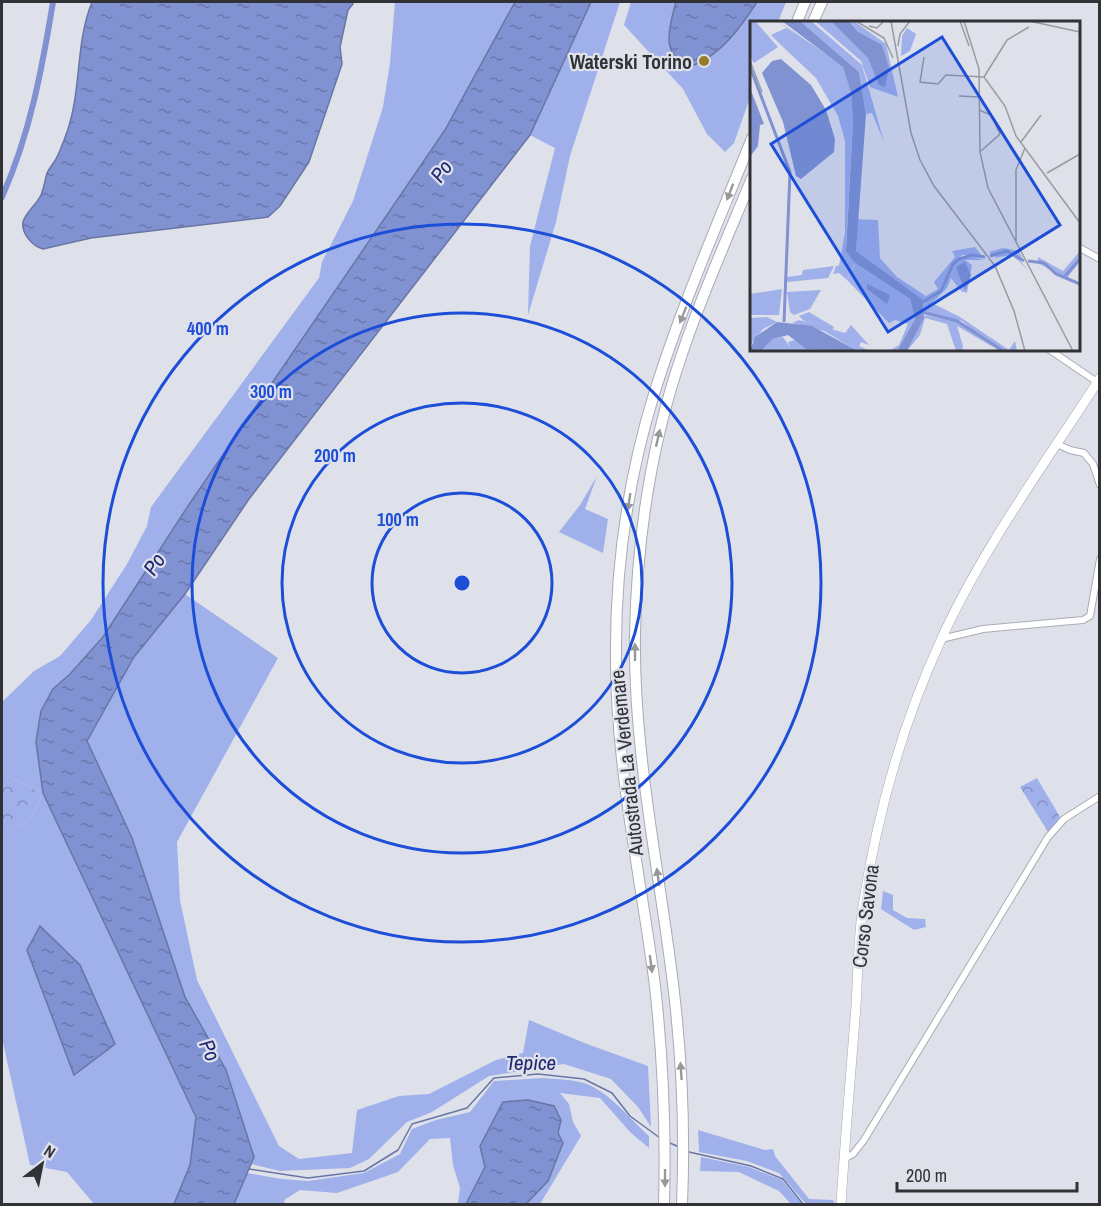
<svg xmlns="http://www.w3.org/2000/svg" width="1101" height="1206" font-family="'Archivo Narrow',sans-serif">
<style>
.green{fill:#9fb0ea}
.forest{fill:url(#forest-crowns)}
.water{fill:url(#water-ripples);stroke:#6975a3;stroke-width:1.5}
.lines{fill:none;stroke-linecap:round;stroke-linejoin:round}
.stream{stroke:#6975a3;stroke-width:1.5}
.canal{stroke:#8192d2;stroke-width:6}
.minor-casing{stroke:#a9abb4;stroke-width:8}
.primary-casing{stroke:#a9abb4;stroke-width:10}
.motorway-casing{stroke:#a9abb4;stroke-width:12}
.minor{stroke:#fff;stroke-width:6}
.primary{stroke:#fff;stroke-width:9}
.motorway{stroke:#fff;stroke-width:10}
.oneway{fill:#98989a}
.ring{fill:none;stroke:#1d4ed8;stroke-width:3}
.poi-dot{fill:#967d25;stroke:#dfe1ea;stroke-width:2}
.labels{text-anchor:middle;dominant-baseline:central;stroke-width:4.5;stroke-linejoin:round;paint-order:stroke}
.poi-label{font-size:20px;font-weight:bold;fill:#313235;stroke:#dfe1ea;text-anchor:end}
.street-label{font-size:20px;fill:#313235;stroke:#dfe1ea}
.water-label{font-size:21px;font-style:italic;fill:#202772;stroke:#dfe1ea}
.inset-river{fill:none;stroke:#8192d2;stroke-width:3}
.inset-road{fill:none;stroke:#999ba2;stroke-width:1.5}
.view{fill:#1d4ed8;fill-opacity:0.15;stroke:#1d4ed8;stroke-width:3}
.inset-edge{fill:none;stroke:#313235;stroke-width:3}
.centre{fill:#1d4ed8;stroke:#dfe1ea;stroke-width:3}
.ring-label{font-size:18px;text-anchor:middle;font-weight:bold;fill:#1d4ed8;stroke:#dfe1ea;stroke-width:4.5;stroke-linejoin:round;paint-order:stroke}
</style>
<defs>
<pattern id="forest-crowns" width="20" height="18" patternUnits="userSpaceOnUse" patternTransform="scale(1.5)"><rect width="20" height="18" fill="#9fb0ea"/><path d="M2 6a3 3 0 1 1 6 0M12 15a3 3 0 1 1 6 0" fill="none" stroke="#8290be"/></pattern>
<pattern id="water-ripples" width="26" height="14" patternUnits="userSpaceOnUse" patternTransform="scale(1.5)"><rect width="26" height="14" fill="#8192d2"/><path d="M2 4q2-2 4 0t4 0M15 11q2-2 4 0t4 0" fill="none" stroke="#6a78ab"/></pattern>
</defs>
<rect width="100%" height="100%" fill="#dfe1ea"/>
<path class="green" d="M 395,2 L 515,2 L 445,130 L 188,506 L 103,637 L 70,674 L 53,689 L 43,793 L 196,1117 L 190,1165 L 174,1204 L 94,1204 L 67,1172 L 30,1165 L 2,1038 L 2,834 L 31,819 L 43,793 L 2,774 L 2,702 L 34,671 L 60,656 L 91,620 L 127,564 L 147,526 L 151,507 L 319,278 L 322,262 L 353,201 L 383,107 L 390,63 Z
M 591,2 L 620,2 L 570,156 L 556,222 L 528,315 L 530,246 L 555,148 L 530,135 Z
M 631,2 L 786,2 L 778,22 L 752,22 L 751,95 L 734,143 L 725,152 L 707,134 L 683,89 L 624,25 Z
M 597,476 L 585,509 L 608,519 L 603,553 L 559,532 L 580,505 Z
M 185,594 L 278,658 L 177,842 L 180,900 L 197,980 L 279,1146 L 299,1159 L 352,1153 L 357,1110 L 399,1096 L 429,1094 L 496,1060 L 523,1053 L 529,1020 L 587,1044 L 648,1066 L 651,1127 L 638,1107 L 611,1079 L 564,1064 L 489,1076 L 432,1112 L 407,1122 L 369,1159 L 350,1168 L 280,1171 L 251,1164 L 254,1157 L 226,1070 L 185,997 L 132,838 L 87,741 L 134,657 Z
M 883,891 L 893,895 L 893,910 L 907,918 L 925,919 L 926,927 L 914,930 L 881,909 Z
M 542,1078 C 554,1079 567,1079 580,1082 C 605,1087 630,1119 649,1136 L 649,1148 L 631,1133 L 600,1098 L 560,1093 L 569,1104 L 573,1122 L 581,1136 L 540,1204 L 458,1204 L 460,1188 L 453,1165 L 450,1138 L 430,1139 L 398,1172 L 337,1193 L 300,1190 L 284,1200 L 285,1204 L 234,1204 L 247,1173 L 282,1179 L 308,1181 L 364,1173 L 400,1154 L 412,1129 L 436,1120 L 470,1112 L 494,1081 Z
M 698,1130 L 765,1150 L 773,1149 L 775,1156 L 809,1199 L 833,1200 L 835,1204 L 806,1204 L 779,1173 L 747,1161 L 699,1152 Z
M 701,1157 L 749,1167 L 782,1180 L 802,1204 L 791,1204 L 779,1191 L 739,1172 L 700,1171 Z"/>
<path class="forest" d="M 2,774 L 43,793 L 31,819 L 2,834 Z
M 1037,778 L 1060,817 L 1048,832 L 1020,787 Z"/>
<path class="water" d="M 92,2 L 352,2 L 353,4 L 348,10 L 340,47 L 342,64 L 309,162 L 280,206 L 268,217 L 261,218 L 91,238 L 43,249 C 33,247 21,233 23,222 C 25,213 37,204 41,195 C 44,188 45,180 47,173 C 50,167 54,163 57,157 C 61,149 64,140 67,132 C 82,89 75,44 92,2 Z
M 515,2 L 591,2 L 530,135 L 249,499 L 185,594 L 134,657 L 87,741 L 132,838 L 185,997 L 226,1070 L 254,1157 L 234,1204 L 174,1204 L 190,1165 L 196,1117 L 43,793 L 36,742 L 41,711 L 53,689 L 70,674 L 103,637 L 188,506 L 445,130 Z
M 676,2 L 757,2 C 740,28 722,54 692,66 C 658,57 670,25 676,2 Z
M 40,926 L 80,965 L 115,1044 L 74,1075 L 27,950 Z
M 528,1100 L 554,1106 L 561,1120 L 558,1133 L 563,1143 L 548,1181 L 526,1204 L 466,1204 L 485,1167 L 480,1146 L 503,1102 Z"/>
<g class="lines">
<path class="stream" d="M 670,1143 L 679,1147
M 689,1152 L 751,1166 L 783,1179 L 803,1204
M 249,1169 L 308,1178 L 364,1171 L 398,1150 L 412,1124 L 467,1108 L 494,1078 L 538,1074 L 584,1079 L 612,1093 L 630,1116 L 660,1138"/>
<path class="canal" d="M 2,197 C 30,134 42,69 53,2"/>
<defs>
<path id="minor" d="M 1078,247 L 1100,259
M 1050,350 L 1097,382
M 1057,444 L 1070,450 L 1084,453 L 1093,464 L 1100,485
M 941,639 L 983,629 L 1083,620 L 1090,616 L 1100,559
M 844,1159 L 853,1154 L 864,1140 L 1048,837 L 1064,819 L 1100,796"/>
<path id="primary" d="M 841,1204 C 845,1138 851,1072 856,1006 C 858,973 858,939 863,906 C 877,816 902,725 940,642 C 982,549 1045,464 1100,378"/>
<path id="motorway" d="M 797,22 L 805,2
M 813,22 L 822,2
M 664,1204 C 666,1131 663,1058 655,986 C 641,877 616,769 616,659 C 615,570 628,479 654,394 C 681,307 718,223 752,138
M 682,1204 C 685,1131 682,1057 673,984 C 659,867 633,751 635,633 C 637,539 651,444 682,354 C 702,294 728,236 752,178"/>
</defs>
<use href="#minor" class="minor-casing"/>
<use href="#primary" class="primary-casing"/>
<use href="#motorway" class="motorway-casing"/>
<use href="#minor" class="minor"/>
<use href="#primary" class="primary"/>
<use href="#motorway" class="motorway"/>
</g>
<defs><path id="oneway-solid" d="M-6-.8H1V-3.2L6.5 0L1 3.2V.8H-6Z" transform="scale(1.5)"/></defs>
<g class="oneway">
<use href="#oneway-solid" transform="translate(730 192) rotate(111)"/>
<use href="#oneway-solid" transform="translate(683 315) rotate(112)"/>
<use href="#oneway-solid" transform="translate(658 438) rotate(-77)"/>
<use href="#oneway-solid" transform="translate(629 502) rotate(99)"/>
<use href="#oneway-solid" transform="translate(635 652) rotate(-90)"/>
<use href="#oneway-solid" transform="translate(658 877) rotate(-98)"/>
<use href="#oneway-solid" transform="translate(651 964) rotate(82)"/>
<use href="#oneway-solid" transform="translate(681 1071) rotate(-94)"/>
<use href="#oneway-solid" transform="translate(665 1178) rotate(90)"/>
</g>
<g class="ring">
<circle cx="462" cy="583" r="90"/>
<circle cx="462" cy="583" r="180"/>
<circle cx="462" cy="583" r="270"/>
<circle cx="462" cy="583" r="359"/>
</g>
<circle class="poi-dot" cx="704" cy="61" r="6"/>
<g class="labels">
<g class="poi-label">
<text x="692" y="61">Waterski Torino</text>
</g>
<g class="street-label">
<text transform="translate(626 763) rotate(-96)">Autostrada La Verdemare</text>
<text transform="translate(865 916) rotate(-83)">Corso Savona</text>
</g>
<g class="water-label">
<text transform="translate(441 171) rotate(-53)">Po</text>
<text transform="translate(154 564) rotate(-56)">Po</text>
<text transform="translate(210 1050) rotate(66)">Po</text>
<text x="531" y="1062">Tepice</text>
</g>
</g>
<g transform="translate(750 21)">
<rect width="330" height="330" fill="#dfe1ea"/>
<path d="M 0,0 L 5,0 L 28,26 L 4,42 L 0,36 ZM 28,0 L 93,45 L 101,72 L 103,100 L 96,225 L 105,242 L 160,278 L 165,298 L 147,330 L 139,330 L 149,324 L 158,303 L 145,299 L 139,302 L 97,259 L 105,243 L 89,245 L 95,211 L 95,120 L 88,95 L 66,57 L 32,25 L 50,17 ZM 50,0 L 61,0 L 112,44 L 134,121 L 122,92 L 116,93 L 109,51 ZM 65,0 L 104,0 L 136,23 L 148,76 L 120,66 L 111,40 ZM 107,198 L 128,199 L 130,237 L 147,256 L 176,275 L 188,268 L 184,261 L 205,236 L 202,230 L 225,226 L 232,235 L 212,234 L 202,243 L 189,271 L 173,280 L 106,230 ZM 253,227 L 269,230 L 273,238 L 265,234 L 279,250 L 262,234 L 244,237 L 251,231 L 242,234 L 239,231 ZM 330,230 L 330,240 L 318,256 L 330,265 L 288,242 L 288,236 L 313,250 ZM 217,235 L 222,235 L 234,239 L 215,239 L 222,244 L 217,272 L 211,270 L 201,257 L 197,267 L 182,282 L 210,296 L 259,329 L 265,320 L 267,330 L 255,330 L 230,316 L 212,300 L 175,292 L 173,282 L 192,270 L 203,243 ZM 175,294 L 207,301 L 250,330 L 207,305 L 213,325 L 212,330 L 206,330 L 197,303 L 175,297 L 170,314 L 157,330 ZM 49,299 L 95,312 L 101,304 L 119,324 L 111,321 L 109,325 L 120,330 L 108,330 L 74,310 L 42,302 ZM 33,316 L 40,326 L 38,321 L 45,319 L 85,330 L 11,330 L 23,318 Z" fill="#9fb0ea"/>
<path d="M 36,7 L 51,17 L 32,25 L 21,14 ZM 157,7 L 166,13 L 160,30 L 151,35 L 152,15 ZM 105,242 L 97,259 L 89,252 L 83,253 L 86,245 ZM 84,245 L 78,257 L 37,261 L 37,256 L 52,254 L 53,249 ZM 32,268 L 29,294 L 0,294 L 0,273 ZM 17,296 L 27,301 L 13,308 L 0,324 L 0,297 Z" fill="#9fb0ea"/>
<path d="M 71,269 L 60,288 L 44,294 L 40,291 L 37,271 ZM 59,291 L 84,306 L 82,310 L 54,300 L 49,295 Z" fill="#9fb0ea"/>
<path d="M 32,0 L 50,0 L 109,51 L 116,93 L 106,230 L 173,279 L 174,297 L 157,330 L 147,330 L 165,298 L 160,278 L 105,242 L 96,230 L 103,100 L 101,72 L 93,46 ZM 81,0 L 98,0 L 108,11 L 132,24 L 139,46 L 135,66 L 129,64 L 118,37 ZM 31,38 L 61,64 L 76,89 L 85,118 L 84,131 L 51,158 L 46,155 L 33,101 L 12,52 L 22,40 ZM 0,67 L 14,103 L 10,104 L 8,125 L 0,136 ZM 215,241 L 221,254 L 215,270 L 206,246 ZM 117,263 L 140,274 L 137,283 L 117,268 ZM 27,301 L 62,305 L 108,330 L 56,328 L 38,314 L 23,318 L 11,330 L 0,330 L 5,316 Z" fill="#8192d2"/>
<path class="inset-river" d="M 0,46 L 40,151 L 34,301M 240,235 L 257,230 L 274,240M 278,240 L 294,242 L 306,253 L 330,263M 315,255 L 330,238M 173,281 L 191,270 L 203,243 L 209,238 L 222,234 L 235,236M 172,291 L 207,300 L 253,330"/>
<path class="inset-road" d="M 106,0 L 134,17 L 143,37M 141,0 L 161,112 L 170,139 L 184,165 L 245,245 L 264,290 L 275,330M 210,0 L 219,25M 214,0 L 229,48 L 230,131 L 238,167 L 323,330M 279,0 L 330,11M 119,5 L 127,7 L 134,0M 148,25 L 150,13 L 160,0M 174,36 L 170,61 L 188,63 L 196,54 L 234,56 L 255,85 L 266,115 L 330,202M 0,40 L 12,71M 234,56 L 257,19 L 279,6M 209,75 L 229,76M 229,89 L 241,94 L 250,113 L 231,130M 271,121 L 291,94M 297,152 L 330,133M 266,220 L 266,149 L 275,127"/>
<path class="view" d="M 192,16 L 310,204 L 138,311 L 21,123 Z"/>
<rect width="330" height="330" class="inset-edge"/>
</g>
<circle cx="462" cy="583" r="9" class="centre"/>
<g class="ring-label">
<text x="208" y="335">400 m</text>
<text x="271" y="398">300 m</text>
<text x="335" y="462">200 m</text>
<text x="398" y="526">100 m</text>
</g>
<rect width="1101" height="1206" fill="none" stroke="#313235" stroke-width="6"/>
<g transform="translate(42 1164) rotate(32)" stroke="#dfe1ea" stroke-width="4.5" paint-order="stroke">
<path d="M0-4.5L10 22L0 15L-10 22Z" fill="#313235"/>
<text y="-9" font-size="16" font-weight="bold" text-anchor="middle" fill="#313235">N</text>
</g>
<path d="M897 1182v9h180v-9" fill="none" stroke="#313235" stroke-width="3"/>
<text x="906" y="1182" font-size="18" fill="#313235" stroke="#dfe1ea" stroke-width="4.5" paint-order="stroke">200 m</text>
</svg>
